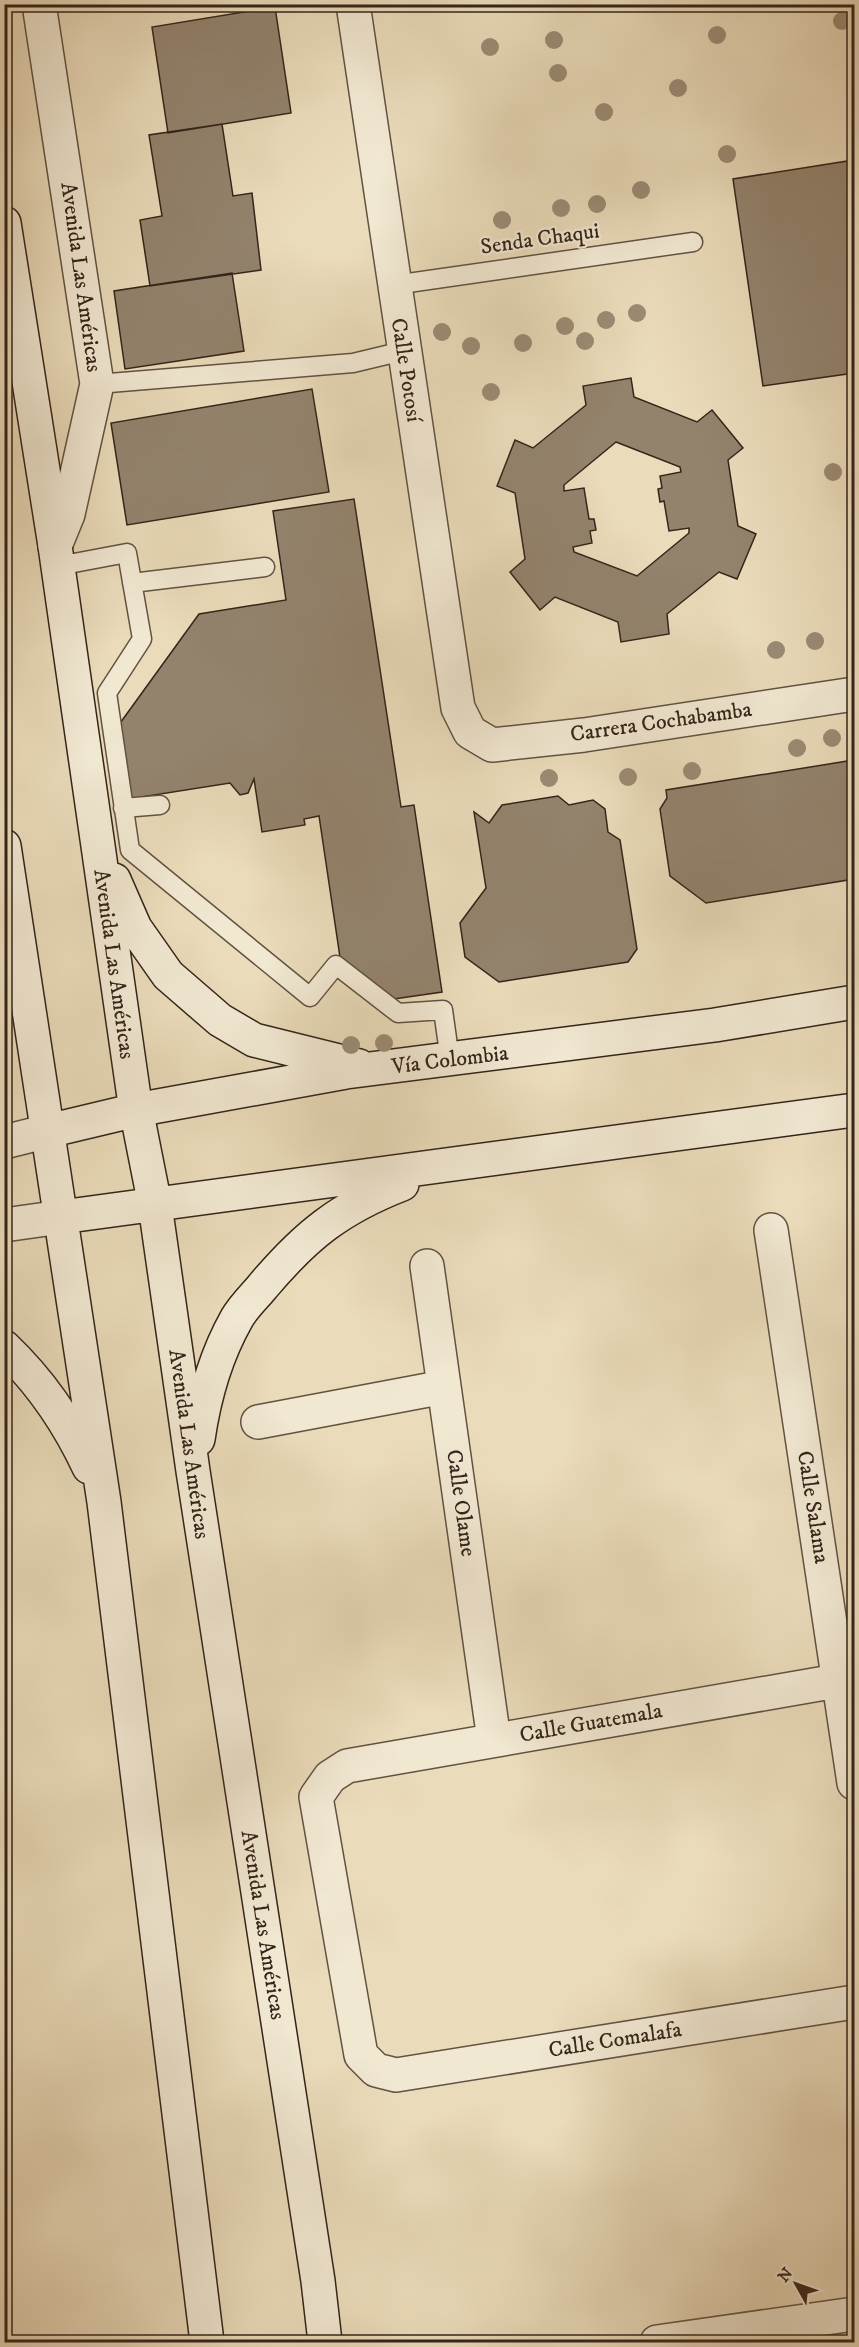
<svg xmlns="http://www.w3.org/2000/svg" width="859" height="2347" font-family="'IM FELL DW Pica',serif">
<style>
.building{fill:#93836d;stroke:#34241a;stroke-width:1.5;fill-rule:evenodd}
.lines{fill:none;stroke-linecap:round;stroke-linejoin:round}
.service-casing{stroke:#625242;stroke-width:21}
.minor-casing{stroke:#625242;stroke-width:36}
.secondary-casing{stroke:#34241a;stroke-width:36}
.service{stroke:#f1e8d2;stroke-width:18}
.minor{stroke:#f1e8d2;stroke-width:33}
.secondary{stroke:#f1e8d2;stroke-width:33}
.tree{fill:#9b8b74}
.labels{text-anchor:middle;dominant-baseline:central;stroke-width:4.5;stroke-linejoin:round;paint-order:stroke}
.street-label{font-size:22px;fill:#34241a;stroke:#f1e8d2}
</style>
<rect width="100%" height="100%" fill="#eadbba"/>
<filter id="stains"><feTurbulence type="fractalNoise" baseFrequency=".00333" numOctaves="4"/><feColorMatrix values="0 0 0 0 .2 0 0 0 0 .09 0 0 0 0 .02 0 0 0 .5 -.17"/></filter>
<radialGradient id="worn" r=".72"><stop offset=".6" stop-color="#630" stop-opacity="0"/><stop offset="1" stop-color="#630" stop-opacity=".3"/></radialGradient>
<path class="building" d="M 275,7 L 291,113 L 168,133 L 152,27 Z
M 222,124 L 233,196 L 252,193 L 261,270 L 150,286 L 140,220 L 162,216 L 149,135 Z
M 854,160 L 854,373 L 763,386 L 733,179 Z
M 232,273 L 244,351 L 125,369 L 114,291 Z
M 631,378 L 634,397 L 697,422 L 712,410 L 743,448 L 728,460 L 738,526 L 756,534 L 737,579 L 719,572 L 667,614 L 669,634 L 621,642 L 618,622 L 555,597 L 540,610 L 510,572 L 525,559 L 515,493 L 497,486 L 515,440 L 533,448 L 586,405 L 583,386 ZM 616,442 L 680,467 L 681,472 L 660,476 L 662,488 L 658,489 L 660,502 L 664,501 L 669,531 L 689,528 L 689,533 L 637,576 L 574,552 L 573,547 L 592,543 L 590,531 L 596,530 L 594,519 L 589,519 L 584,488 L 564,491 L 564,485 Z
M 312,389 L 329,492 L 127,525 L 111,423 Z
M 354,499 L 401,807 L 414,805 L 442,992 L 394,999 L 340,957 L 319,816 L 304,819 L 305,825 L 262,832 L 254,779 L 248,793 L 240,795 L 230,783 L 129,799 L 118,726 L 199,614 L 286,600 L 273,511 Z
M 854,760 L 854,879 L 706,903 L 670,876 L 660,809 L 667,798 L 666,790 Z
M 558,796 L 569,805 L 593,800 L 605,809 L 608,832 L 620,840 L 637,949 L 628,962 L 499,982 L 465,957 L 460,923 L 486,888 L 474,812 L 489,823 L 502,805 Z"/>
<g class="lines">
<defs>
<path id="service" d="M 394,285 L 693,242
M 97,384 L 353,363 L 403,351
M 58,566 L 127,553 L 142,639 L 107,693 L 130,850 L 310,997 L 336,965 L 398,1013 L 443,1010 L 450,1060
M 132,583 L 265,567
M 123,808 L 160,805"/>
<path id="minor" d="M 39,4 L 97,384 L 68,514 L 55,546
M 353,4 L 458,708 L 470,732 L 492,745 L 584,735 L 854,694
M 4,1142 L 48,1131
M 4,1225 L 61,1217
M 771,1230 L 854,1783
M 427,1266 L 494,1740
M 258,1422 L 444,1387
M 854,1678 L 347,1766 L 330,1777 L 316,1797 L 361,2055 L 376,2070 L 396,2075 L 854,2002
M 657,2342 L 854,2314"/>
<path id="secondary" d="M 4,223 L 55,546 L 135,1104 L 155,1205 L 193,1471 L 318,2281 L 325,2342
M 4,846 L 104,1502 L 207,2342
M 114,880 L 135,928 L 168,975 L 220,1020 L 254,1040 L 359,1066
M 48,1131 L 136,1110 L 346,1072 L 715,1025 L 854,1002
M 61,1217 L 854,1110
M 4,1347 C 41,1382 68,1422 89,1467
M 198,1439 C 204,1397 216,1355 237,1318 C 244,1306 255,1296 263,1286 C 306,1235 340,1208 402,1184"/>
</defs>
<use href="#service" class="service-casing"/>
<use href="#minor" class="minor-casing"/>
<use href="#secondary" class="secondary-casing"/>
<use href="#service" class="service"/>
<use href="#minor" class="minor"/>
<use href="#secondary" class="secondary"/>
</g>
<g class="tree">
<circle cx="842" cy="21" r="9"/>
<circle cx="717" cy="35" r="9"/>
<circle cx="554" cy="40" r="9"/>
<circle cx="490" cy="47" r="9"/>
<circle cx="558" cy="73" r="9"/>
<circle cx="678" cy="88" r="9"/>
<circle cx="604" cy="112" r="9"/>
<circle cx="727" cy="154" r="9"/>
<circle cx="641" cy="190" r="9"/>
<circle cx="597" cy="204" r="9"/>
<circle cx="561" cy="208" r="9"/>
<circle cx="502" cy="220" r="9"/>
<circle cx="637" cy="313" r="9"/>
<circle cx="606" cy="320" r="9"/>
<circle cx="565" cy="326" r="9"/>
<circle cx="442" cy="332" r="9"/>
<circle cx="585" cy="341" r="9"/>
<circle cx="523" cy="343" r="9"/>
<circle cx="471" cy="346" r="9"/>
<circle cx="491" cy="392" r="9"/>
<circle cx="833" cy="472" r="9"/>
<circle cx="815" cy="641" r="9"/>
<circle cx="776" cy="650" r="9"/>
<circle cx="832" cy="738" r="9"/>
<circle cx="797" cy="748" r="9"/>
<circle cx="692" cy="771" r="9"/>
<circle cx="628" cy="777" r="9"/>
<circle cx="549" cy="778" r="9"/>
<circle cx="384" cy="1043" r="9"/>
<circle cx="351" cy="1045" r="9"/>
</g>
<g class="labels">
<g class="street-label">
<text transform="translate(540 239) rotate(-8)">Senda Chaqui</text>
<text transform="translate(81 277) rotate(82)">Avenida Las Américas</text>
<text transform="translate(406 370) rotate(81)">Calle Potosí</text>
<text transform="translate(661 722) rotate(-8)">Carrera Cochabamba</text>
<text transform="translate(114 964) rotate(82)">Avenida Las Américas</text>
<text transform="translate(450 1060) rotate(-7)">Vía Colombia</text>
<text transform="translate(189 1444) rotate(82)">Avenida Las Américas</text>
<text transform="translate(461 1503) rotate(82)">Calle Olame</text>
<text transform="translate(813 1507) rotate(81)">Calle Salama</text>
<text transform="translate(591 1723) rotate(-10)">Calle Guatemala</text>
<text transform="translate(263 1925) rotate(81)">Avenida Las Américas</text>
<text transform="translate(615 2040) rotate(-9)">Calle Comalafa</text>
</g>
</g>
<rect width="859" height="2347" fill="none" stroke="#eadbba" stroke-width="24"/>
<rect x="6" y="6" width="847" height="2335" fill="none" stroke="#34241a" stroke-width="3"/>
<rect x="12" y="12" width="835" height="2323" fill="none" stroke="#34241a" stroke-width="1.5"/>
<g transform="translate(796 2284) rotate(310)" stroke="#f1e8d2" stroke-width="4.5" paint-order="stroke">
<path d="M0-4.5L10 22L0 15L-10 22Z" fill="#34241a"/>
<text y="-9" font-size="16" font-weight="bold" text-anchor="middle" fill="#34241a">N</text>
</g>
<rect width="100%" height="100%" filter="url(#stains)"/>
<rect width="100%" height="100%" fill="url(#worn)"/>
</svg>
